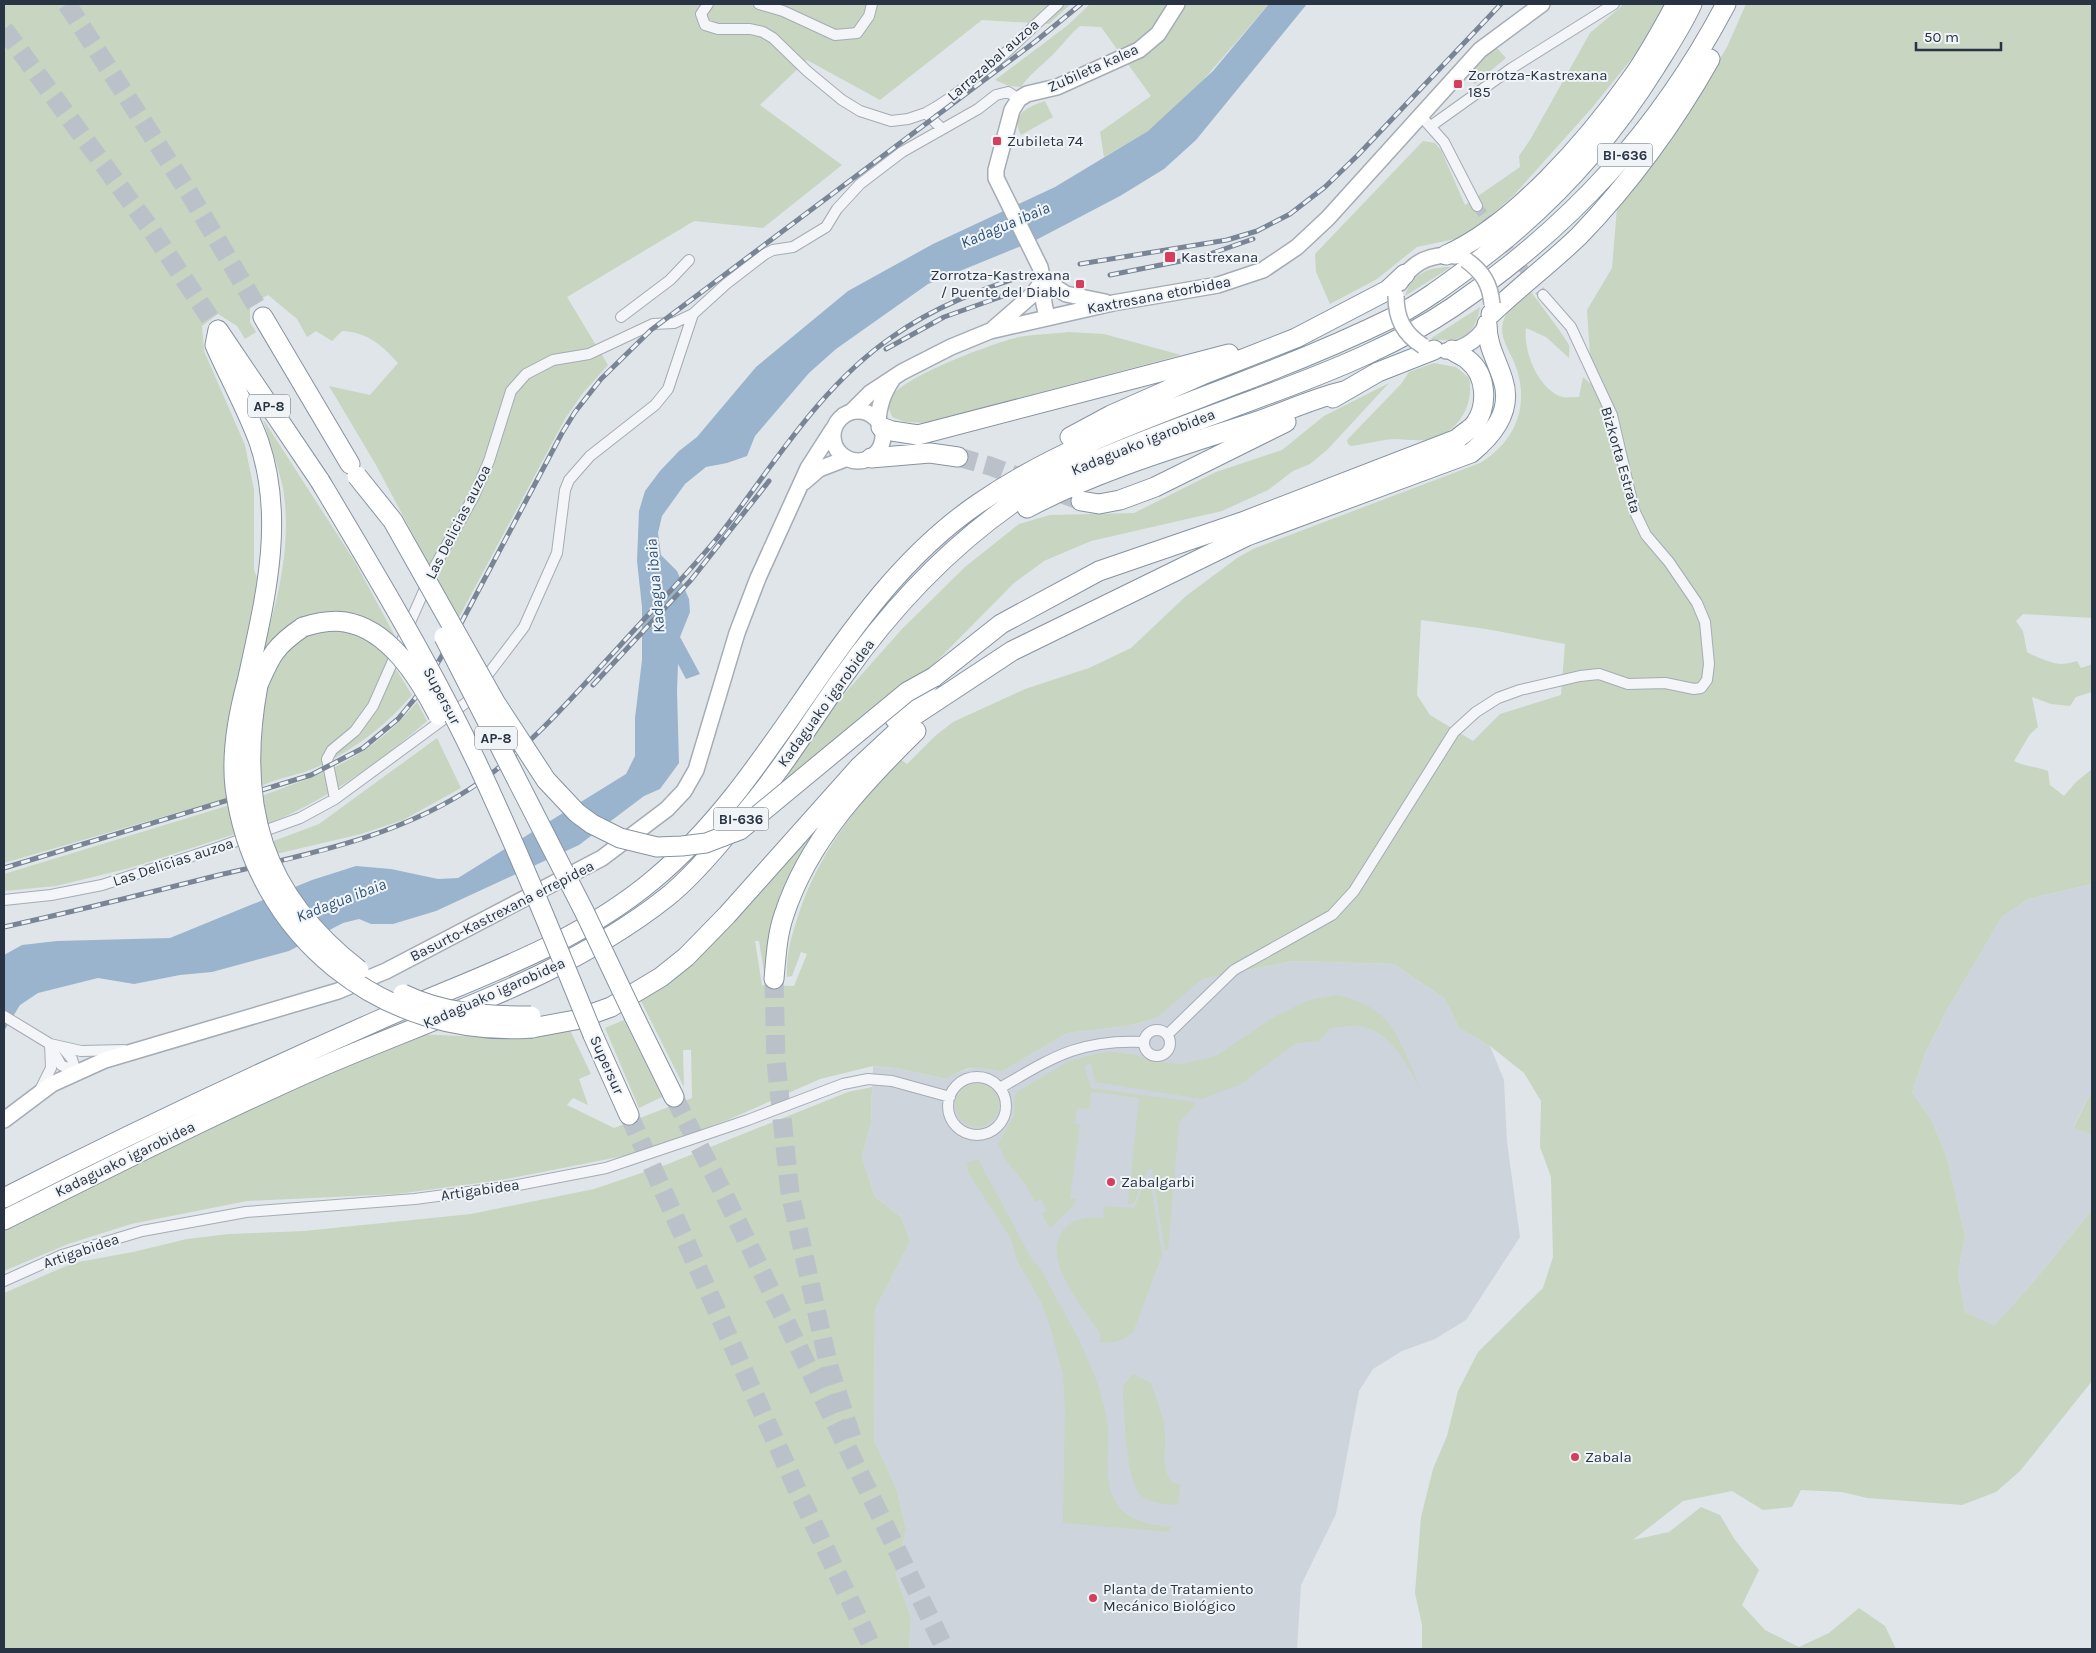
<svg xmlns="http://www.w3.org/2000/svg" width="2096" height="1653" font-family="Karla,sans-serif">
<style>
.built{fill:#ced4dc}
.green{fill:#c7d5c1;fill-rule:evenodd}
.water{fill:#99b4cc}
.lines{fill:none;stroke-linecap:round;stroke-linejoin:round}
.street-tunnel{stroke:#bbc1c9;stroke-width:10;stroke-dasharray:10 5;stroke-linecap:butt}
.highway-tunnel{stroke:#bbc1c9;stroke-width:19;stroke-dasharray:19 9;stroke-linecap:butt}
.street-casing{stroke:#a5acb5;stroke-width:12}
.secondary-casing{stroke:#a5acb5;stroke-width:18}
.highway-casing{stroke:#8793a2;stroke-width:21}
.street{stroke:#f3f5f8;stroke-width:10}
.secondary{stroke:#fff;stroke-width:15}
.highway{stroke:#fff;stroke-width:19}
.rail-casing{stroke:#798595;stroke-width:5}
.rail{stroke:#f0f4f7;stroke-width:3;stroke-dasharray:9;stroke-linecap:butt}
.secondary-bridge-casing{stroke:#a5acb5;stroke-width:18;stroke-linecap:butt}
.highway-bridge-casing{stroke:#8793a2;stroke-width:21;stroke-linecap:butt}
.secondary-bridge{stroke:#fff;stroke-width:15}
.highway-bridge{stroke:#fff;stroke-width:19}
.poi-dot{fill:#d63e5d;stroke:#f0f4f7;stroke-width:2}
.labels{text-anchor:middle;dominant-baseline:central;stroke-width:4;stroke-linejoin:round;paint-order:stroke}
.shield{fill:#f0f4f7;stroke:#646d79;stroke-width:1}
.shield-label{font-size:14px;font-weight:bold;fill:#283343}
.street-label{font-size:15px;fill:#283343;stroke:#f0f4f7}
.poi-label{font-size:15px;fill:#283343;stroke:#f0f4f7;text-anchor:start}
.water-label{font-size:16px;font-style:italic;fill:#2f5479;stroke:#f0f4f7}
</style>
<rect width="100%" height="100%" fill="#e0e5ea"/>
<path class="built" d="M 2092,884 L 2092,1090 L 2074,1126 L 2092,1135 L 2092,1210 L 2030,1286 L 1994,1325 L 1965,1312 L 1958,1273 L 1965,1236 L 1947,1158 L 1932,1121 L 1912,1092 L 1925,1054 L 1948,1008 L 2002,917 L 2028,899 Z
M 1292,961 L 1394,964 L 1444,998 L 1459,1028 L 1490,1046 L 1504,1080 L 1507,1142 L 1520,1237 L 1466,1320 L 1435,1339 L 1402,1351 L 1373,1369 L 1359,1391 L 1336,1514 L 1301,1585 L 1297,1649 L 909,1649 L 911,1617 L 896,1576 L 906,1529 L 897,1490 L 874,1440 L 875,1310 L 910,1241 L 901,1217 L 875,1197 L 862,1157 L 871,1122 L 873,1066 L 896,1068 L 947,1079 L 956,1073 L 980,1066 L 1001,1072 L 1067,1033 L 1127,1026 L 1157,1018 L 1201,979 Z"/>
<path class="green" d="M 4,4 L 1071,4 L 1049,24 L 982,20 L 880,100 L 807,60 L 760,105 L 842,165 L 763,228 L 694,221 L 567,297 L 608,365 L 583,393 L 565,419 L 458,619 L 376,465 L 329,386 L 370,395 L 398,363 C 382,345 367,332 342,331 L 332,341 L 316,331 L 307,337 L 297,319 L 268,295 L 250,305 L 250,322 L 256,332 L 245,339 L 237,326 L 218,314 L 202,326 L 204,351 L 245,445 L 254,490 L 254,570 L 260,584 L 227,730 L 227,798 L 4,863 Z
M 1090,4 L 1269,4 L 1192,93 L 1148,131 L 1104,157 L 1100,132 L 1151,96 L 1101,27 L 1080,26 C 1071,33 1066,41 1058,49 C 1046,63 1032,71 1021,87 L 1009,86 L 995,80 L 1068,25 Z
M 1624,4 L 1668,4 L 1642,46 L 1591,109 L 1514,195 L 1472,232 L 1455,239 L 1417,247 L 1377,279 L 1330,304 L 1316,272 L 1315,254 L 1423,141 L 1435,143 L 1441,150 L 1465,205 L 1520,167 L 1519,156 L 1530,140 L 1590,33 Z
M 1746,4 L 2092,4 L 2092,618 L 2023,614 L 2016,621 L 2023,631 L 2027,652 C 2033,656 2054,664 2061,664 C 2066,664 2072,662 2077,661 L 2081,668 L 2090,665 L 2092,660 L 2092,692 L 2076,697 L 2070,706 L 2051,704 L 2032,697 L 2038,727 L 2030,734 L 2014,761 C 2025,767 2036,766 2048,771 L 2050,785 L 2064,796 L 2076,782 L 2092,769 L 2092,884 L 2028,899 L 2002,917 L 1948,1008 L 1925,1054 L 1912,1092 L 1932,1121 L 1947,1158 L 1965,1236 L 1958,1273 L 1965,1312 L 1994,1325 L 2030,1286 L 2092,1210 L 2092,1381 L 2020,1471 L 1996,1492 L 1962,1505 L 1867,1498 L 1842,1492 L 1801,1490 L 1792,1507 L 1763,1510 L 1732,1491 L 1683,1501 L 1633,1540 L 1669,1532 L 1701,1507 L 1720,1515 L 1735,1540 L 1759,1570 L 1742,1605 L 1765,1630 L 1799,1647 L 1829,1633 L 1859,1608 L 1885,1626 L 1896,1649 L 1422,1649 L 1422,1625 L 1415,1593 L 1421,1517 L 1433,1469 L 1447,1436 L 1458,1391 L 1478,1352 L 1543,1288 L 1553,1257 L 1551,1177 L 1540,1147 L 1541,1101 L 1524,1073 L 1490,1046 L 1459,1028 L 1444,998 L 1394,964 L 1292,961 L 1202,979 L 1157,1018 L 1127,1026 L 1067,1033 L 1001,1072 C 978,1065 968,1065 947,1079 L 896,1068 L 873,1066 L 820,1079 L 730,1119 L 639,1153 L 501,1180 L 397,1194 L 247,1201 L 131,1224 L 68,1244 L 4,1271 L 4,1230 L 250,1109 L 416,1034 L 504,1038 L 569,1028 L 591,1074 L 579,1079 L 588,1105 L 573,1098 L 567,1105 L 614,1128 L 692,1098 L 691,1050 L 683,1050 L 684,1087 L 641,1001 L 714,943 L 837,802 L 765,979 L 759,941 L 755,941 L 762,985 L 794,986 L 807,954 L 801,952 L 792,976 L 787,977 C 786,955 791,937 798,916 C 819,852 855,809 900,759 L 907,764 L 935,736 L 953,722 L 1025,689 L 1089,668 L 1131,648 L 1186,596 L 1237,558 L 1253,549 L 1480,463 C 1517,441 1531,402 1514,362 C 1509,350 1499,337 1503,322 C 1506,309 1521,300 1531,292 C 1536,298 1567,340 1569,345 C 1570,349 1569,354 1569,358 L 1546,337 L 1526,328 C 1523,350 1537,386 1559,396 C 1564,398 1573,397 1579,397 L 1583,377 L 1592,385 L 1587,310 L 1612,268 L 1617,208 L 1678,128 L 1727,47 ZM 1421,620 L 1486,629 L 1565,644 L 1561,695 L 1500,714 L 1473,741 L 1430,715 L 1417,695 Z
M 1496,47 L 1506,58 L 1475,84 L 1466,75 Z
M 1045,101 L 1053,117 L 1021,135 C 1010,114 1028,107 1045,101 Z
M 1451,267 L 1405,296 C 1412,273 1429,267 1451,267 Z
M 1480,307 C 1475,338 1457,343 1430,339 Z
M 1068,332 L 1104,334 L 1181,355 L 925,423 L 905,422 L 892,417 C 890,411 887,406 890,399 C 898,378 996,342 1019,337 C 1035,334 1052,334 1068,332 Z
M 1434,363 L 1456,367 L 1469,378 C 1475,408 1455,436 1425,440 C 1415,441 1404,439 1394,439 C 1379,440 1366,444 1351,446 L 1348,444 L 1347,440 L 1401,384 L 1409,372 Z
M 1389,383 L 1328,449 L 1310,464 L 1293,471 L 1268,490 L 1222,511 L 1091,541 L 1044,561 L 1014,583 L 927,671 L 771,795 L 831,709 L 902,629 L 965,567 L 1019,524 L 1050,515 L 1134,513 L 1216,472 L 1282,450 L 1324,416 Z
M 263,419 L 355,562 L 395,636 L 356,613 L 328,613 L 253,682 C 272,620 294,554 283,488 C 278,465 269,442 263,419 Z
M 319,630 C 329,630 341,629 350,631 C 377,637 399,673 412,695 C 384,728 350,753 310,770 C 293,776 275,779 259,787 C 261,731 254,653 319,630 Z
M 417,702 L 427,721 C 383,760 322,803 267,824 L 261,796 C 328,772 370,758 417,702 Z
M 437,738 L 461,788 L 403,820 L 361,834 L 276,854 L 271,842 L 319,824 Z
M 230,805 L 235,834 L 130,868 L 56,886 L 4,891 L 4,874 Z
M 1337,995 C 1396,1008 1399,1041 1421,1090 C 1408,1067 1393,1035 1365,1027 C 1355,1024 1341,1027 1330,1028 L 1319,1041 L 1296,1043 L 1239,1085 L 1202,1099 L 1095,1082 L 1091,1063 L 1084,1066 L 1091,1088 L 1194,1102 L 1196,1105 L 1179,1122 L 1168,1250 L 1165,1250 L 1152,1169 L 1148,1169 L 1134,1203 L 1128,1204 L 1139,1098 L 1091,1092 L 1090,1109 L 1077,1108 L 1075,1124 L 1080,1125 L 1070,1198 L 1076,1199 L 1073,1206 L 1050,1228 L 1042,1214 L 1047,1211 L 1041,1199 L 1035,1202 L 1026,1185 L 1006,1161 L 998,1144 L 1014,1116 L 1015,1095 L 1017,1092 L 1069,1061 L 1095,1054 L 1111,1052 L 1131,1054 L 1160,1062 L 1182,1064 L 1216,1056 L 1274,1017 L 1309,1000 Z
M 624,1020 L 662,1097 L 639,1108 L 605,1028 Z
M955 1105a22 22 0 1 1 44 0a22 22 0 1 1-44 0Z
M 872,1087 L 871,1122 L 862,1157 L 875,1197 L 901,1217 L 910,1241 L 875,1310 L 874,1440 L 897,1490 L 906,1529 L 896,1576 L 911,1617 L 909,1649 L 4,1649 L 4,1293 L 73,1263 L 133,1252 L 187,1239 L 229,1234 L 304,1231 L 471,1214 L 594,1189 L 668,1164 L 848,1092 Z
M 2092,1090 L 2092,1135 L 2074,1127 Z
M 978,1159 L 1030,1256 L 1041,1270 C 1067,1319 1102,1372 1108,1429 C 1110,1455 1101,1484 1119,1507 C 1131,1522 1153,1525 1171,1527 L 1170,1532 L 1063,1523 L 1065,1408 L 1063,1375 L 1051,1330 L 1042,1304 L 1017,1260 L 1011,1239 L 969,1174 L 967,1163 Z
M 1147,1179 L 1150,1179 L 1162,1255 L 1133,1332 C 1122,1341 1114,1344 1100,1342 L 1100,1333 C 1084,1309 1042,1261 1062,1232 C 1072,1217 1086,1217 1103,1218 L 1104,1206 L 1134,1208 Z
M 1133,1374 L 1151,1383 C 1157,1402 1166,1420 1165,1440 C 1165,1455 1162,1470 1172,1482 L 1180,1485 L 1178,1505 C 1167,1504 1154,1504 1144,1498 C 1125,1487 1125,1415 1123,1393 L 1123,1386 Z"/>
<path class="water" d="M 1269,4 L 1307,4 L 1196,140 L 1164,169 L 1120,196 L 1036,240 L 928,284 L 836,349 L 809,373 L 755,436 L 747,456 L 727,463 L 706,467 L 685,484 L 662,516 L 658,533 L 661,555 L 677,571 L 689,599 L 690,612 L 680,637 L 700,674 L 686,679 L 678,664 L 677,691 L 679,763 L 660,789 L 644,796 L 579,845 L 436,911 L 393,924 L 371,924 L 359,919 L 343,923 L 289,951 L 212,972 L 180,975 L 134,984 L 98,978 L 38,993 L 20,1005 L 4,1031 L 4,955 L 22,945 L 57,941 L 170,938 L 312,880 L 356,866 L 391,869 L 438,879 L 458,878 L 626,774 L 635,756 L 635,718 L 642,660 L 642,607 L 637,561 L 639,511 L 645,491 L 660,471 L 679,451 L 697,437 L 756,367 L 848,291 L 933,244 L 1055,187 L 1148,131 L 1213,71 Z"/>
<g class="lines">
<path class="street-tunnel" d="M 1477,206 L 1543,295"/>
<path class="highway-tunnel" d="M 67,4 L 191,196 L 263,317
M 4,29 L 150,228 L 218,330
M 958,457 L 990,466 L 1081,501
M 774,979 L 776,1062 L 790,1193 L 829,1367 L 852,1438
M 674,1097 L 724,1194 L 945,1649
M 629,1115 L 796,1487 L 873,1649"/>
<defs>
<path id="street" d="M 708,4 L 701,14 L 705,25 L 718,29 L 750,29 L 763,32 L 773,38 L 807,71 L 842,100 L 860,111 L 891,121 L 908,119 L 926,113 L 942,129
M 759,4 L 783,11 L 835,35 L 857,33 L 869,16 L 872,4
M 926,113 C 975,86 1017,41 1058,4
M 1420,115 L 1444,142 L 1477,206
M 1431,126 L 1512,68 L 1614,4
M 621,317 L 670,280 L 689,260
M 335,799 L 327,759 L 332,750 L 355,731 L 373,706 L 434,568 L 474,496 L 489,461 L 511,391 L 526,374 L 553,360 L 589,354 L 653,324 L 674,323 L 693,314
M 4,900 L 51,895 L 102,885 L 220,847 L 300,818 L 335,799 L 467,702 L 524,627 L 557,553 L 565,490 L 569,480 L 590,456 L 655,405 L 668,389 L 693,314 L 726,284 L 765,254 L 773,250 L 793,247 L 826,227 L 837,209 L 860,184 L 902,152 L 978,109 L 996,95 L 1008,92 L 1019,99
M 4,1016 L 50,1044 L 81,1051 L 124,1050
M1144 1043a13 13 0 1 1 26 0a13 13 0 1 1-26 0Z
M 1167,1035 L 1234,970 L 1332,915 L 1354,891 L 1454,732 L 1476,712 L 1498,698 L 1520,690 L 1580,676 L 1599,674 L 1628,684 L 1665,683 L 1694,689 L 1701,688 L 1707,680 L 1709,664 L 1705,622 L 1697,603 L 1669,562 L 1646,535 L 1634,510 L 1612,415 L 1571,327 L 1543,295
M 63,1048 L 72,1059 L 76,1072
M 52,1049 L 61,1065 L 76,1072
M948 1106a29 29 0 1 1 58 0a29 29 0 1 1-58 0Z
M 1000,1088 C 1053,1057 1080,1039 1144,1042
M 40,1090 L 51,1068 L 50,1044
M 4,1281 L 62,1255 L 142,1231 L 246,1212 L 415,1199 L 513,1186 L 606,1168 L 748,1120 L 843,1084 L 868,1079 L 892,1081 L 950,1097"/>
<path id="secondary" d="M 1044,280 L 1066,294 L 1105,302
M 1400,283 C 1412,262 1431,253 1456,256
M 1048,317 C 1040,301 1045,284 1040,267 L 996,178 L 996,170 L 1012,110 L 1019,99 L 1027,94 L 1057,87 L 1139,50 L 1158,34 L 1177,4
M 993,329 L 1032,295 L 1044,280
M 1446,351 C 1466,349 1482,337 1489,319
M833 436a25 25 0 1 1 50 0a25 25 0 1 1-50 0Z
M 851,412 L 870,393 L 902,372 L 951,347 L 990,331 L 1113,303 L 1218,285 L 1263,270 L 1297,247 L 1328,218 L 1480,50 L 1542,4
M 878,421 C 879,405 883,394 892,380
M 804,482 L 819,469 L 845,459
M 4,1120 L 52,1084 L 105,1060 L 338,991 L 386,971 L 602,858 L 667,809 L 684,791 L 696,770 L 737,633 L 758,578 L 808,468 L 833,429"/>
<path id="highway" d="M 1446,255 C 1514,225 1588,140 1631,79 C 1648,56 1662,29 1676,4
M 1491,314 C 1519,287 1551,263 1579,236 C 1629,184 1675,121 1710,59
M 263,317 L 350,464
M 218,330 L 215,345 C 229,377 247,409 259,442 C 286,522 264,603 247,682
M 218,330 L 320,481
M 1333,398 L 1378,372 L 1434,350
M 881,427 L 892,431 L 918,435 L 1229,354
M 1070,437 L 1111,415 L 1202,375 L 1296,338 L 1388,290 L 1405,274
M 871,458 L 930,453 L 958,457
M 1081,501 L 1099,504 L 1120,500 L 1155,487 L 1286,422
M 1027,508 C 1101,469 1182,446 1261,420 C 1289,410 1315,398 1344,391
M 258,685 C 271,655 275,646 303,627
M 895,719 L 934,677 L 1001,624 L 1099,571 L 1242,522 L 1457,439 C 1462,434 1470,430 1475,424 C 1488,406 1487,375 1468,360 C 1464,356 1457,354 1452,350
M 774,979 C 776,957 777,935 784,915 C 808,841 862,784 916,731
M 634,1016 L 674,1097
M 532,1028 L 575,1020 L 611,1007 L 661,977 L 686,957 L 727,915 L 859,767 L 915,715 L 1012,651 L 1247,536 L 1471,453 C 1493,435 1513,411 1503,380 C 1497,360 1487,346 1487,324
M 593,1035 L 629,1115
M 4,1198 C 127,1135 252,1076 379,1020 C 473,978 573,947 653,880 C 783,772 838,599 979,503 C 1059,448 1149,418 1239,383 C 1292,363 1345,341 1396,316 C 1421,303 1444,286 1467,269 C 1543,214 1605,148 1655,68 C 1668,47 1682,26 1692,4
M 4,1220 C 104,1170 204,1119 307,1073 C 428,1019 561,981 667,897 C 687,881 703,863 720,843 C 738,821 757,800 774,776 C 798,744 819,710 842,678 C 889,611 949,547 1017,500 C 1043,482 1074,469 1104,457 C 1161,433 1219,413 1277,391 C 1336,369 1400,343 1453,307 C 1571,226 1659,131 1726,4"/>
</defs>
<use href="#street" class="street-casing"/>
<use href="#secondary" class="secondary-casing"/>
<use href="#highway" class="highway-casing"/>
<use href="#street" class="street"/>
<use href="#secondary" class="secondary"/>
<use href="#highway" class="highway"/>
<defs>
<path id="rail" d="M 1080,264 L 1227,240 L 1257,231 L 1290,214 L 1325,187 L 1358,155 L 1501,4
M 1110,275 L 1201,257 L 1253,239
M 886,349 L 944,317 L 1006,295
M 593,685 L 691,580 L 769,481
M 4,868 L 311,775 L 363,748 L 398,719 L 421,691 L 459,627 L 562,433 L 575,412 L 601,379 L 651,330 L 1036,41 L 1081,4
M 4,927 C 76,911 148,893 219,875 C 310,854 403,836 480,782 C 532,745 573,696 616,650 C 650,612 686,576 718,537 C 772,468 818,388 892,337 C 934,307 981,289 1029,274"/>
</defs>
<use href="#rail" class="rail-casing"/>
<use href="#rail" class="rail"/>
<defs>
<path id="secondary-bridge" d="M 1466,260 C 1483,272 1490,284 1492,304
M 1396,296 C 1396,319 1404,334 1423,346"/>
<path id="highway-bridge" d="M 357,476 L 393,521 L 495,702 L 546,780 L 577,813 L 592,824 L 620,838 L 657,847 L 682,846 L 706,843 L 740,830 L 907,692 L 934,677
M 320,481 C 375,573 431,666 477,763 C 519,852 556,944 593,1035
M 303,627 C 316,623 331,620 345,622 C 389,629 419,678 438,715
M 444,637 L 584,911 L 634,1016
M 247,682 C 238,715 231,752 235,787 C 254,936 383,1039 532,1028
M 258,685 C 236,805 261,894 359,970
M 403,994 C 444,1014 487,1016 531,1016"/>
</defs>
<use href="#secondary-bridge" class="secondary-bridge-casing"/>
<use href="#highway-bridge" class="highway-bridge-casing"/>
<use href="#secondary-bridge" class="secondary-bridge"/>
<use href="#highway-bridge" class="highway-bridge"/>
</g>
<g class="poi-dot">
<rect x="1453" y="79" width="10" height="10" rx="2.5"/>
<rect x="992" y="136" width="10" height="10" rx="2.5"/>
<rect x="1164" y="251" width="12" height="12" rx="2.5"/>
<rect x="1075" y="279" width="10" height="10" rx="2.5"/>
<circle cx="1111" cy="1182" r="5"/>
<circle cx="1575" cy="1457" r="5"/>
<circle cx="1093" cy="1598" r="5"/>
</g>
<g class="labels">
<g class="shield">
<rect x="1597.5" y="143.5" width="55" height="23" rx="4"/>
<rect x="248" y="394.5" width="42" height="23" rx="4"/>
<rect x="475" y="726.5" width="42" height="23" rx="4"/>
<rect x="713.5" y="807.5" width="55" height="23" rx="4"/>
</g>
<g class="shield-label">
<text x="1625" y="155">BI-636</text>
<text x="269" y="406">AP-8</text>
<text x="496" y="738">AP-8</text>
<text x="741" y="819">BI-636</text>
</g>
<g class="street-label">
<text transform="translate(993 60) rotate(-41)">Larrazabal auzoa</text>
<text transform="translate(1093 68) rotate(-24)">Zubileta kalea</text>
<text transform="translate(1159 295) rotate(-11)">Kaxtresana etorbidea</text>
<text transform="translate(1143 442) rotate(-22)">Kadaguako igarobidea</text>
<text transform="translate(1621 460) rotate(74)">Bizkorta Estrata</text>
<text transform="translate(458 522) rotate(-63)">Las Delicias auzoa</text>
<text transform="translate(442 696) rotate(62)">Supersur</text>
<text transform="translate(826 703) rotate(-54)">Kadaguako igarobidea</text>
<text transform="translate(173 862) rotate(-18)">Las Delicias auzoa</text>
<text transform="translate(502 911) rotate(-27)">Basurto-Kastrexana errepidea</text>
<text transform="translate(494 993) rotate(-24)">Kadaguako igarobidea</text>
<text transform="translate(607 1065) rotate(66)">Supersur</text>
<text transform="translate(125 1159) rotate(-26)">Kadaguako igarobidea</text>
<text transform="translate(480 1190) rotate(-8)">Artigabidea</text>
<text transform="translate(81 1251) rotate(-19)">Artigabidea</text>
</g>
<g class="poi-label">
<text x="1468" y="75">Zorrotza-Kastrexana<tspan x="1468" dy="17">185</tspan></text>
<text x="1007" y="141">Zubileta 74</text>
<text x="1181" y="257">Kastrexana</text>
<text x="1070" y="275" text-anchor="end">Zorrotza-Kastrexana<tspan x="1070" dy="17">/ Puente del Diablo</tspan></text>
<text x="1121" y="1182">Zabalgarbi</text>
<text x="1585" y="1457">Zabala</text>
<text x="1103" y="1589">Planta de Tratamiento<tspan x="1103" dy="17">Mecánico Biológico</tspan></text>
</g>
<g class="water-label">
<text transform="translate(1005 225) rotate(-23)">Kadagua ibaia</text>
<text transform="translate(655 586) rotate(-95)">Kadagua ibaia</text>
<text transform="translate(341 900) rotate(-21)">Kadagua ibaia</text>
</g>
</g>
<rect width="2096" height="1653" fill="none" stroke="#283343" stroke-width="10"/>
<path d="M1916 42v8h85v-8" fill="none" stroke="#283343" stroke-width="2.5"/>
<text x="1924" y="42" font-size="15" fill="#283343" stroke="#f0f4f7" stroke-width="4" paint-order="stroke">50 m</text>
</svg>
